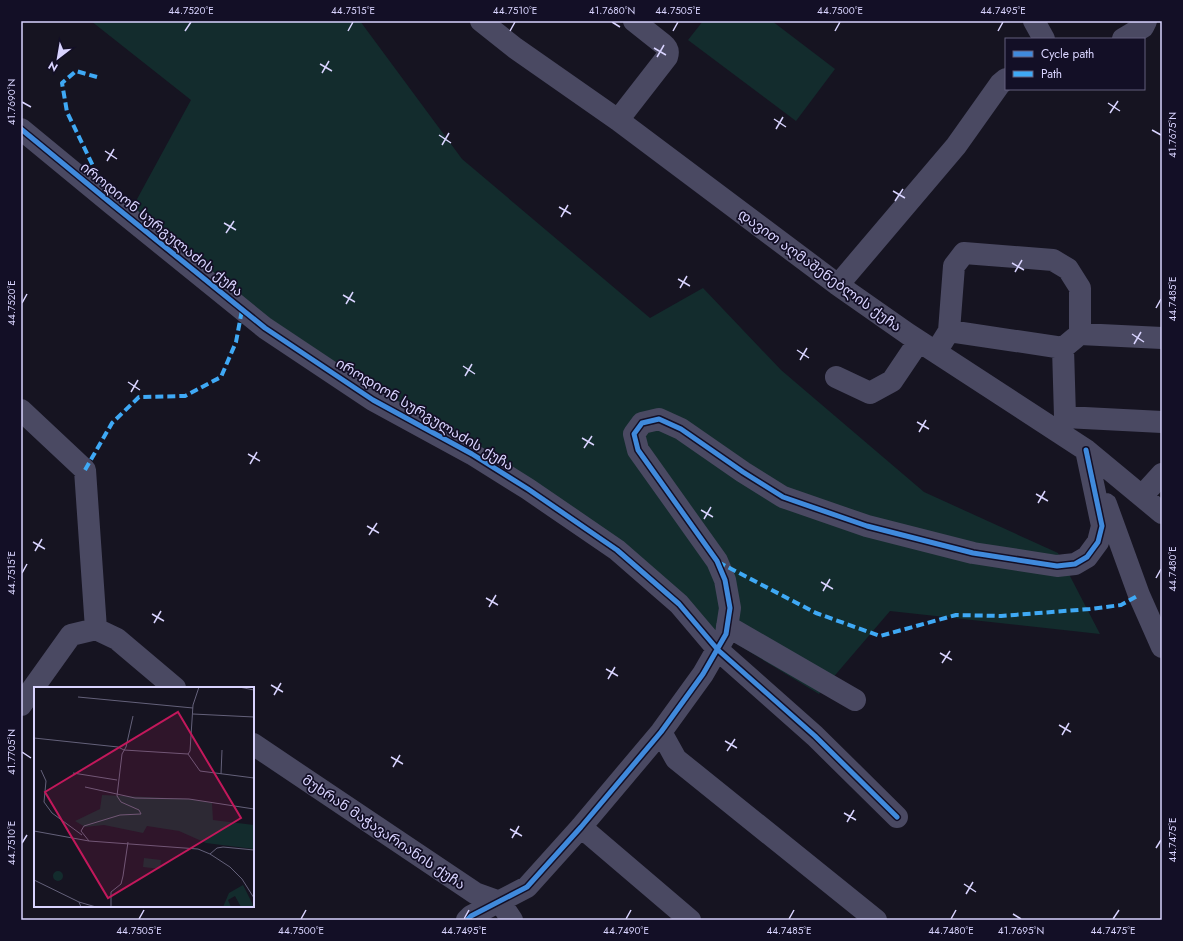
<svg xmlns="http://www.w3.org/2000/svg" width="1183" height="941" font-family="Jost,'Noto Sans Georgian',sans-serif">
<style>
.green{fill:#132c2d}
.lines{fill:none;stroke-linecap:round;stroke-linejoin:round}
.minor{stroke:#4a4962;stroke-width:22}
.quiet{stroke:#3fa9f5;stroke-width:4;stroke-dasharray:8 4;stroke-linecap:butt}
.cycleway-casing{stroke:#130f26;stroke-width:8}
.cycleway{stroke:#408adc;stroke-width:5}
.ticks{fill:none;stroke:#d9d4ff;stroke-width:1.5}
.labels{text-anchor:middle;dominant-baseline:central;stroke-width:3.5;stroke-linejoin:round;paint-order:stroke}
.street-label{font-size:14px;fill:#d9d4ff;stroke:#130f26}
.inset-road{fill:none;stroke:#64617a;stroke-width:1}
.view{fill:#c2185b;fill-opacity:0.15;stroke:#c2185b;stroke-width:2}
.inset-edge{fill:none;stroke:#d9d4ff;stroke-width:2}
.neatline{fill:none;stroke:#d9d4ff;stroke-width:1.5}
.ticks-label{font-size:10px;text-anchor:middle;fill:#d9d4ff}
</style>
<rect width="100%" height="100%" fill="#161421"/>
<path class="green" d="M 91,21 L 360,21 L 462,159 L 650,318 L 703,288 L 781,370 L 924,492 L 1058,553 L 1100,634 L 890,611 L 819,694 L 702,623 L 637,559 L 262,327 L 130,212 L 191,100 Z
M 703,21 L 772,21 L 835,69 L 796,121 L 688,40 Z"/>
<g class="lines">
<path class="minor" d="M 481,21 L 515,48 L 618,120 L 838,285 L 908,334 L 1086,450 L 1162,513
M 1034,21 L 1044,39
M 1123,39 L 1143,27 L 1146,21
M 618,120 L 667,57 C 669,51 668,48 663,44 L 634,21
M 21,129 L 112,204 L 265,328 L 373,400 L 472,454 L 528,489 L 617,550 L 679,604 L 718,650 L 815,736 L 897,817
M 838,285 L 956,146 L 1000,84 L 1006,79
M 949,331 L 1063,348 L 1075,338
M 1063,348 L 1065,417 L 1162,422
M 936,352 L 949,331 L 954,266 L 964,253 L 1053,260 L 1068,269 L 1080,288 L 1080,334 L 1162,338
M 836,377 L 870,393 L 892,381 L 919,341
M 21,410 L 85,470 L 96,629
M 1142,496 L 1162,474
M 1106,504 L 1139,595 L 1162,647
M 727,626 L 855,700
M 96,629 L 117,639 L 175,688
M 21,705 L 71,635 L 96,629
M 661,732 L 676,759 L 876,920
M 253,744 L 475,893 L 500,902 L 512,920
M 581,827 L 690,920
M 467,920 L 471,916 L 527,887 L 581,827 L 661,732 L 703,674 L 726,634 L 730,608 L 725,580 L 717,561 L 638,450 L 634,434 L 642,423 L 659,419 L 681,429 L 743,472 L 783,497 L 867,526 L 973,553 L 1057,566 L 1075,564 L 1087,557 L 1098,542 L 1102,526 L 1086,450"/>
<path class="quiet" d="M 97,77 L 76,71 L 62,83 L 67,112 L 109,199
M 85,470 L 112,423 L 139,397 L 185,396 L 221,377 L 236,342 L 242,310
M 718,562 L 816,613 L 880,636 L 956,615 L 1001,616 L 1090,609 L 1121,605 L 1139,595"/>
<defs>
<path id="cycleway" d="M 21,129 L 112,204 L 265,328 L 373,400 L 472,454 L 528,489 L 617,550 L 679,604 L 718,650 L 815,736 L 897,817
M 467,920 L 471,916 L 527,887 L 581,827 L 661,732 L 703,674 L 726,634 L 730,608 L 725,580 L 717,561 L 638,450 L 634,434 L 642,423 L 659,419 L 681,429 L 743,472 L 783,497 L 867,526 L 973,553 L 1057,566 L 1075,564 L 1087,557 L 1098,542 L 1102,526 L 1086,450"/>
</defs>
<use href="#cycleway" class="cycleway-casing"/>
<use href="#cycleway" class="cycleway"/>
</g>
<path class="ticks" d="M 612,22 L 620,27M 185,31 L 191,22M 348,31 L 353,22M 510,31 L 515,22M 673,31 L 678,22M 835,31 L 840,22M 998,31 L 1003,22M 654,48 L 666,55M 657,57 L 664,45M 320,64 L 332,71M 322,73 L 329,61M 22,102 L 31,107M 1108,103 L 1120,111M 1110,113 L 1118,101M 774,119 L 786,127M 776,129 L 783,117M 1152,130 L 1161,135M 439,135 L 451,143M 442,145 L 449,133M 105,151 L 117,159M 107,161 L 114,149M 893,191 L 905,198M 895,201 L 903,189M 559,207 L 571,214M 561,217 L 568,205M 224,223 L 236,230M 226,233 L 234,221M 1012,263 L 1024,270M 1015,272 L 1022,260M 678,279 L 690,286M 680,288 L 687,276M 343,295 L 355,302M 22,303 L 27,294M 346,304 L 353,292M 1156,308 L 1161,299M 1132,334 L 1144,342M 1134,344 L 1141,332M 797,350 L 809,358M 800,360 L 807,348M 463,366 L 475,374M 465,376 L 472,364M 128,382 L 140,390M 131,392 L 138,380M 917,422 L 929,429M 919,432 L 926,420M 582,438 L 594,445M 584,448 L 592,436M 248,454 L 260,461M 250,464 L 257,452M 1036,494 L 1048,501M 1038,503 L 1045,491M 701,510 L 713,517M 704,519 L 711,507M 367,526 L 379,533M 369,535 L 377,523M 33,542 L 45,549M 35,551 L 42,539M 22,573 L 27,564M 1156,578 L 1161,569M 821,582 L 833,589M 823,591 L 830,579M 486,598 L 498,605M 489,607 L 496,595M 152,614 L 164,621M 154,623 L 161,611M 940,653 L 952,660M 942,663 L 950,651M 606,669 L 618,676M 608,679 L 615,667M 271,685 L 283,692M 274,695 L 281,683M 1059,725 L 1071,732M 1062,735 L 1069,723M 725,741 L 737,748M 727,751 L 735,739M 22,752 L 31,758M 391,757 L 403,764M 393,767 L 400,755M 844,813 L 856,820M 847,822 L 854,810M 510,829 L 522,836M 512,838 L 519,826M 22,843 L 27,835M 1156,848 L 1161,840M 964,884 L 976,892M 966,894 L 973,882M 1013,914 L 1021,919M 139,919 L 144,910M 301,919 L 306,910M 464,919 L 469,910M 626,919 L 631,910M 789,919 L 794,910M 951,919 L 956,910M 1113,919 L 1119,910"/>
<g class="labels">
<g class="street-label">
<text transform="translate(162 229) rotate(39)">იროდიონ სურგულაძის ქუჩა</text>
<text transform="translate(820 270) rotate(36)">დავით აღმაშენებლის ქუჩა</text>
<text transform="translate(425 414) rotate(31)">იროდიონ სურგულაძის ქუჩა</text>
<text transform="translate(384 832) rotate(34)">მუხრან მაჭავარიანის ქუჩა</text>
</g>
</g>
<g transform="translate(34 687)">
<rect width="220" height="220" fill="#161421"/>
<path d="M 68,108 L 156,112 L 178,116 L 179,133 L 220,138 L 220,162 L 172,156 L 145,144 L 113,139 L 109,146 L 70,138 L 51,140 L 41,134 L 66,122 ZM 110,171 L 127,173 L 126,182 L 109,180 ZM19 189a5 5 0 1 1 10 0a5 5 0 1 1-10 0Z" fill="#132c2d"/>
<path d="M 209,198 L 220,220 L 207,220 L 201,209 L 194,213 L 197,220 L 189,220 L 195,206 Z" fill="#132c2d"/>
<path class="inset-road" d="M 205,0 L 220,3M 44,10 L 159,21M 159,27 L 220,30M 0,51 L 84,60 L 90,63 L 154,67M 154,67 L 166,84 L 220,91M 154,67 L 156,64 L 159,18 L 165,0M 7,83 L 12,94 L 10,115 L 18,126 L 48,148M 39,86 L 83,93M 187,87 L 188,63M 51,100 L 101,111 L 155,112 L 220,122M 0,144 L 55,154 L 164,162 L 176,167 L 196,180 L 208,192 L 220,211M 55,154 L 47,144 L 50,139 L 86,128 L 107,127 L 105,123 L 87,115 L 83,109 L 88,67 L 92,60 L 99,29M 176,167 L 183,161 L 189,160 L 220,163M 0,193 L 45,215 L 47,220M 45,215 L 62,220M 77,220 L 77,205 L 87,197 L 89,189 L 94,155"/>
<path class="view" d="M 144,25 L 207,131 L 74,211 L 11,105 Z"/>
<rect width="220" height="220" class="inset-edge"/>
</g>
<rect width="1183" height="941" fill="none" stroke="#130f26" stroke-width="44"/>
<rect x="1005" y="38" width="140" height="52" fill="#130f26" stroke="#625e7d"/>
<rect x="1013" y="51" width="20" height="6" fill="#408adc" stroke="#625e7d"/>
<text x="1041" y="58" font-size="12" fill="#d9d4ff">Cycle path</text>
<rect x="1013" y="71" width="20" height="6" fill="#3fa9f5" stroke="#625e7d"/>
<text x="1041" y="78" font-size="12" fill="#d9d4ff">Path</text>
<g transform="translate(58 58) rotate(211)" stroke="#130f26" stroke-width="3" paint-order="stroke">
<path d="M0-3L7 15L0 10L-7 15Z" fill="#d9d4ff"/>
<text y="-6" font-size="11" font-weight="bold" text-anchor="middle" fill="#d9d4ff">N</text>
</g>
<rect x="22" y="22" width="1139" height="897" class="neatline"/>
<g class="ticks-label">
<text x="191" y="14">44.7520°E</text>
<text x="353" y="14">44.7515°E</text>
<text x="515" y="14">44.7510°E</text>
<text x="612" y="14">41.7680°N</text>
<text x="678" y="14">44.7505°E</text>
<text x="840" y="14">44.7500°E</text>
<text x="1003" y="14">44.7495°E</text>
<text transform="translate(11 102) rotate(-90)" y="4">41.7690°N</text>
<text transform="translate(1172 135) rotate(-90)" y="4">41.7675°N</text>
<text transform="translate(1172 299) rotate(-90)" y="4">44.7485°E</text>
<text transform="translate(11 303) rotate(-90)" y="4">44.7520°E</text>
<text transform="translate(1172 569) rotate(-90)" y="4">44.7480°E</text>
<text transform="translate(11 573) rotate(-90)" y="4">44.7515°E</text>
<text transform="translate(11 752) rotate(-90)" y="4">41.7705°N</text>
<text transform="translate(1172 840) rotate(-90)" y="4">44.7475°E</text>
<text transform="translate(11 843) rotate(-90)" y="4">44.7510°E</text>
<text x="139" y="934">44.7505°E</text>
<text x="301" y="934">44.7500°E</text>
<text x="464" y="934">44.7495°E</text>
<text x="626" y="934">44.7490°E</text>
<text x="789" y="934">44.7485°E</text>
<text x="951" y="934">44.7480°E</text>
<text x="1021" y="934">41.7695°N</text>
<text x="1113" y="934">44.7475°E</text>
</g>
</svg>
